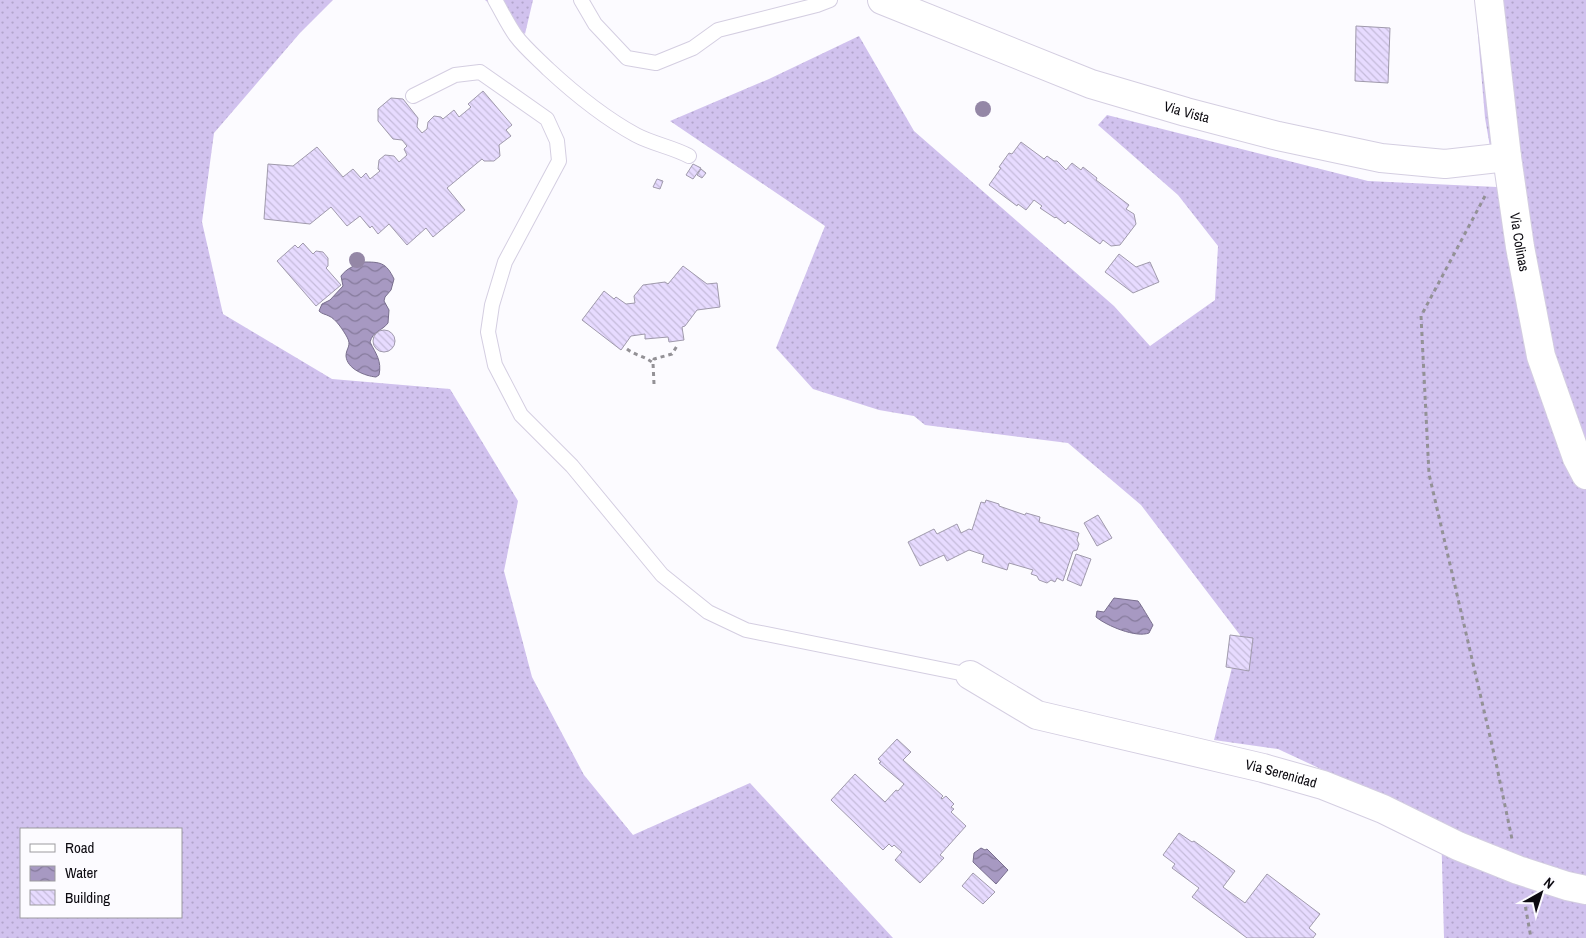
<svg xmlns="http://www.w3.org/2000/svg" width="1586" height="938" font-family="'Archivo Narrow',sans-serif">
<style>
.grass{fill:url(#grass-dots);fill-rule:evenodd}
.water{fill:url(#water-waves);stroke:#786e8d}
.building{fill:url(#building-back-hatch);stroke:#a09aac}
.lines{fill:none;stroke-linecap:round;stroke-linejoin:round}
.service-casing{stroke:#d4cee1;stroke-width:16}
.minor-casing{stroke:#d4cee1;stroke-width:30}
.path{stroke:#939196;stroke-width:3;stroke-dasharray:4 4;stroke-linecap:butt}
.service{stroke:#fff;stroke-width:14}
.minor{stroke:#fff;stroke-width:28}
.tree{fill:#9487a6}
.labels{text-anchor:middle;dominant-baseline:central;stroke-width:4;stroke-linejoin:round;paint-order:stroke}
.street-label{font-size:14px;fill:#0c0a10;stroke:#fcfbff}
</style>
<defs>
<pattern id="grass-dots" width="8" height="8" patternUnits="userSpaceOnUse" patternTransform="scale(1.25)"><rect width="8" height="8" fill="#d1c2ee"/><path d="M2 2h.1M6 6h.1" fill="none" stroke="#b2a5cb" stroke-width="1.8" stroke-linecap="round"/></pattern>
<pattern id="water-waves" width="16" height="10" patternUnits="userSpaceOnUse" patternTransform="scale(1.25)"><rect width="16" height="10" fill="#a799c2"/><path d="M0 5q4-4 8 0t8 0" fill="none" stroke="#867b9c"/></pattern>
<pattern id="building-back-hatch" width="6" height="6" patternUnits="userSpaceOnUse" patternTransform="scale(1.25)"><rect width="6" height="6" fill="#e7dbff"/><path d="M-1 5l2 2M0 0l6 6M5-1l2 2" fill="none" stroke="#c5bbda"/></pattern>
</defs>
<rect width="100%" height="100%" fill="#fcfbff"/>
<path class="grass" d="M 0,0 L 333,0 L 300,33 L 214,133 L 202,222 L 223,314 L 332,379 L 450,389 L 518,501 L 504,571 L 532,677 L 584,775 L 633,835 L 750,783 L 893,938 L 0,938 ZM 21,829 L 181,829 L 181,917 L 21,917 Z
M 485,0 L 533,0 L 525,34 Z
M 1475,0 L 1586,0 L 1586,938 L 1444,938 L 1441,825 L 1278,749 L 1214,740 L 1240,635 L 1141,505 L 1068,443 L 925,425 L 914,416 L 879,410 L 813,389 L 776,348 L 825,226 L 670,121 L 769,79 L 859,36 L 914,131 L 1114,306 L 1150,346 L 1215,300 L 1218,246 L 1178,195 L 1098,125 L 1107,115 L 1368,181 L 1497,187 L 1485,118 Z"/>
<path class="water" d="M 363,262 C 380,262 386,262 394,279 L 391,290 L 385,297 L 384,301 L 389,310 L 388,323 C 382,331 373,331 370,342 C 376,354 382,361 379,375 L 376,377 C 365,376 347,369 346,356 C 346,348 352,346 347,337 C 343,330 336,319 329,316 C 325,314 322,314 319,311 L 322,304 L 330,300 L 343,286 L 341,276 C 347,268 354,266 363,262 Z
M 1114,598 L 1138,601 C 1140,603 1151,622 1153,625 L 1149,633 C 1136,638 1107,626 1096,617 L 1097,611 L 1104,612 Z
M 981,848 L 985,850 L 987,849 L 1008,870 L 996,884 L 973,862 L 974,853 Z"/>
<path class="building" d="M 1356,26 L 1390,28 L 1388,83 L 1355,81 Z
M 483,91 L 512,125 L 506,130 L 511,136 L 499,145 L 500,156 L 494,161 L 484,161 L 482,159 L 447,188 L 465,210 L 433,237 L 426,228 L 407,245 L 389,224 L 378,234 L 372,226 L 370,228 L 360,216 L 347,226 L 331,207 L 310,224 L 264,219 L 268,164 L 293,166 L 317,147 L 343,177 L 353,169 L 361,178 L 366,173 L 370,179 L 380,171 L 378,169 L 379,160 L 385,155 L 394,156 L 399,162 L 407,155 L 404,149 L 407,146 L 402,140 L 393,139 L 378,121 L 378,109 L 391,98 L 403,99 L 418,118 L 417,127 L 422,133 L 427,129 L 428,122 L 434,116 L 441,117 L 443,119 L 454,110 L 459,117 L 471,107 L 468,104 Z
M 1021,142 L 1044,159 L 1047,156 L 1054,161 L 1057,161 L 1066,170 L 1072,163 L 1081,170 L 1083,167 L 1097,178 L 1096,180 L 1129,205 L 1126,209 L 1134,214 L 1136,224 L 1120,245 L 1111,246 L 1103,240 L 1100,244 L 1068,221 L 1065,224 L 1056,217 L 1055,218 L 1040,208 L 1042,206 L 1034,200 L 1026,210 L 1018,204 L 1017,206 L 989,185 L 1001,168 L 999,167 L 1009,153 L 1012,154 Z
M 693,164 L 701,168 L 693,179 L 686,175 Z
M 701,169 L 706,173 L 702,178 L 697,175 Z
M 657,179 L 663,181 L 660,189 L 653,187 Z
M 303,243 L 313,254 L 316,251 L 323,252 L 328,258 L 328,266 L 326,268 L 341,285 L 316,306 L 277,261 L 295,245 L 298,248 Z
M 1119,254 L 1136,267 L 1150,262 L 1159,282 L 1133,293 L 1105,272 Z
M 683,266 L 707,284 L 717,283 L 720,307 L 697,310 L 685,326 L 682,327 L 684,340 L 669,342 L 668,337 L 645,339 L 645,334 L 631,336 L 621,350 L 582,320 L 604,291 L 614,299 L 616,297 L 626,304 L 635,303 L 634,296 L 643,285 L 665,282 L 668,284 Z
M373 341a11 11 0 1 1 22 0a11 11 0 1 1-22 0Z
M 986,500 L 999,504 L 999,506 L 1025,515 L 1026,513 L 1040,517 L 1039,522 L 1079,533 L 1077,540 L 1079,544 L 1077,550 L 1073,551 L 1063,581 L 1057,578 L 1055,582 L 1051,580 L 1047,583 L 1039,580 L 1037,576 L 1031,574 L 1033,570 L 1009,563 L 1007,570 L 982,562 L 984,555 L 969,550 L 947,561 L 944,555 L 920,566 L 908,542 L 934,529 L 937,534 L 957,524 L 961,533 L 969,529 L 972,530 L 981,502 L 985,503 Z
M 1098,515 L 1112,538 L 1097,546 L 1084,523 Z
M 1076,554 L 1091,559 L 1081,586 L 1067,580 Z
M 1230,635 L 1253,638 L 1249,671 L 1226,667 Z
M 897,739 L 911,752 L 903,760 L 943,796 L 941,798 L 942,799 L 946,796 L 954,804 L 951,807 L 954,809 L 951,812 L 966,826 L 940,855 L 944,858 L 920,883 L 895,860 L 902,852 L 894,845 L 892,847 L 889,844 L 883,850 L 831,800 L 855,774 L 885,802 L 896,790 L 898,791 L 904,784 L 879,763 L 881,762 L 878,759 Z
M 1179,833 L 1192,842 L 1194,841 L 1235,871 L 1223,887 L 1245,903 L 1267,874 L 1320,914 L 1309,928 L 1316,934 L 1313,938 L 1247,938 L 1192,897 L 1199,888 L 1172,868 L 1175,864 L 1163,855 Z
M 973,873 L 995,892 L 983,904 L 962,886 Z"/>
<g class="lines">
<defs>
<path id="service" d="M 495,0 C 502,12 508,25 516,36 C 525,48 537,58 548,69 C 575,94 603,117 636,135 C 653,144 672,147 689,156
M 581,0 L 595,24 L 627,58 L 656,63 L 693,48 L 718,30 L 817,5 L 830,0
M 413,96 L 455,75 L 480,72 L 547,119 L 557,141 L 559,161 L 505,262 L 492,305 L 488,332 L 495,365 L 521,415 L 572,466 L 662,575 L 708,612 L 746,630 L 970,675"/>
<g id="minor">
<path id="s1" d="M 882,0 L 1091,84 L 1186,112 L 1278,136 L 1381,158 L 1445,164 L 1507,157"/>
<path id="s2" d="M 1489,0 L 1507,157 L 1520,247 L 1541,356 L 1577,458 L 1586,475"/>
<path id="s3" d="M 970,675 L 1037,715 L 1263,768 L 1323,785 L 1383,809 L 1458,846 L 1518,870 L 1567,886 L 1586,890"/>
</g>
</defs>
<use href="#service" class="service-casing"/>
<use href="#minor" class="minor-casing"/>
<path class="path" d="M 1485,196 L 1421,316 L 1429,474 L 1495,758 L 1512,839
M 627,349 C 636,356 645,356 653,363
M 654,384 L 653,363 L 654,359 L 672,354 L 677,346
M 1524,899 L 1531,938"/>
<use href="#service" class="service"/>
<use href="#minor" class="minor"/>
</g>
<g class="tree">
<circle cx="983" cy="109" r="8"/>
<circle cx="357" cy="260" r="8"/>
</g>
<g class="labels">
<g class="street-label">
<text stroke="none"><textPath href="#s1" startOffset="325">Via Vista</textPath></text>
<text stroke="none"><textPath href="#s2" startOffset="244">Via Colinas</textPath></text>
<text stroke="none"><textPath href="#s3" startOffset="329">Via Serenidad</textPath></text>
</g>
</g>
<rect x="20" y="828" width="162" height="90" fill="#fcfbff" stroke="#9c9b9f"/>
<rect x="30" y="844" width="25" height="8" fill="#ffffff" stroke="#9c9b9f"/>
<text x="65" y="853" font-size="15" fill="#0c0a10">Road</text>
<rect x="30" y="866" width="25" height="15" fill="url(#water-waves)" stroke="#9c9b9f"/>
<text x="65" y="878" font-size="15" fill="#0c0a10">Water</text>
<rect x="30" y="890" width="25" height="15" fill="url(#building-back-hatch)" stroke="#9c9b9f"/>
<text x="65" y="903" font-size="15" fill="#0c0a10">Building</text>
<g transform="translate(1541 893) rotate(39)" stroke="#fcfbff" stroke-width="4" paint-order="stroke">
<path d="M0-4L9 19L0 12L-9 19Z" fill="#0c0a10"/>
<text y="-8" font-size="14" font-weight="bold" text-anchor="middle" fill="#0c0a10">N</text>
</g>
</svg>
